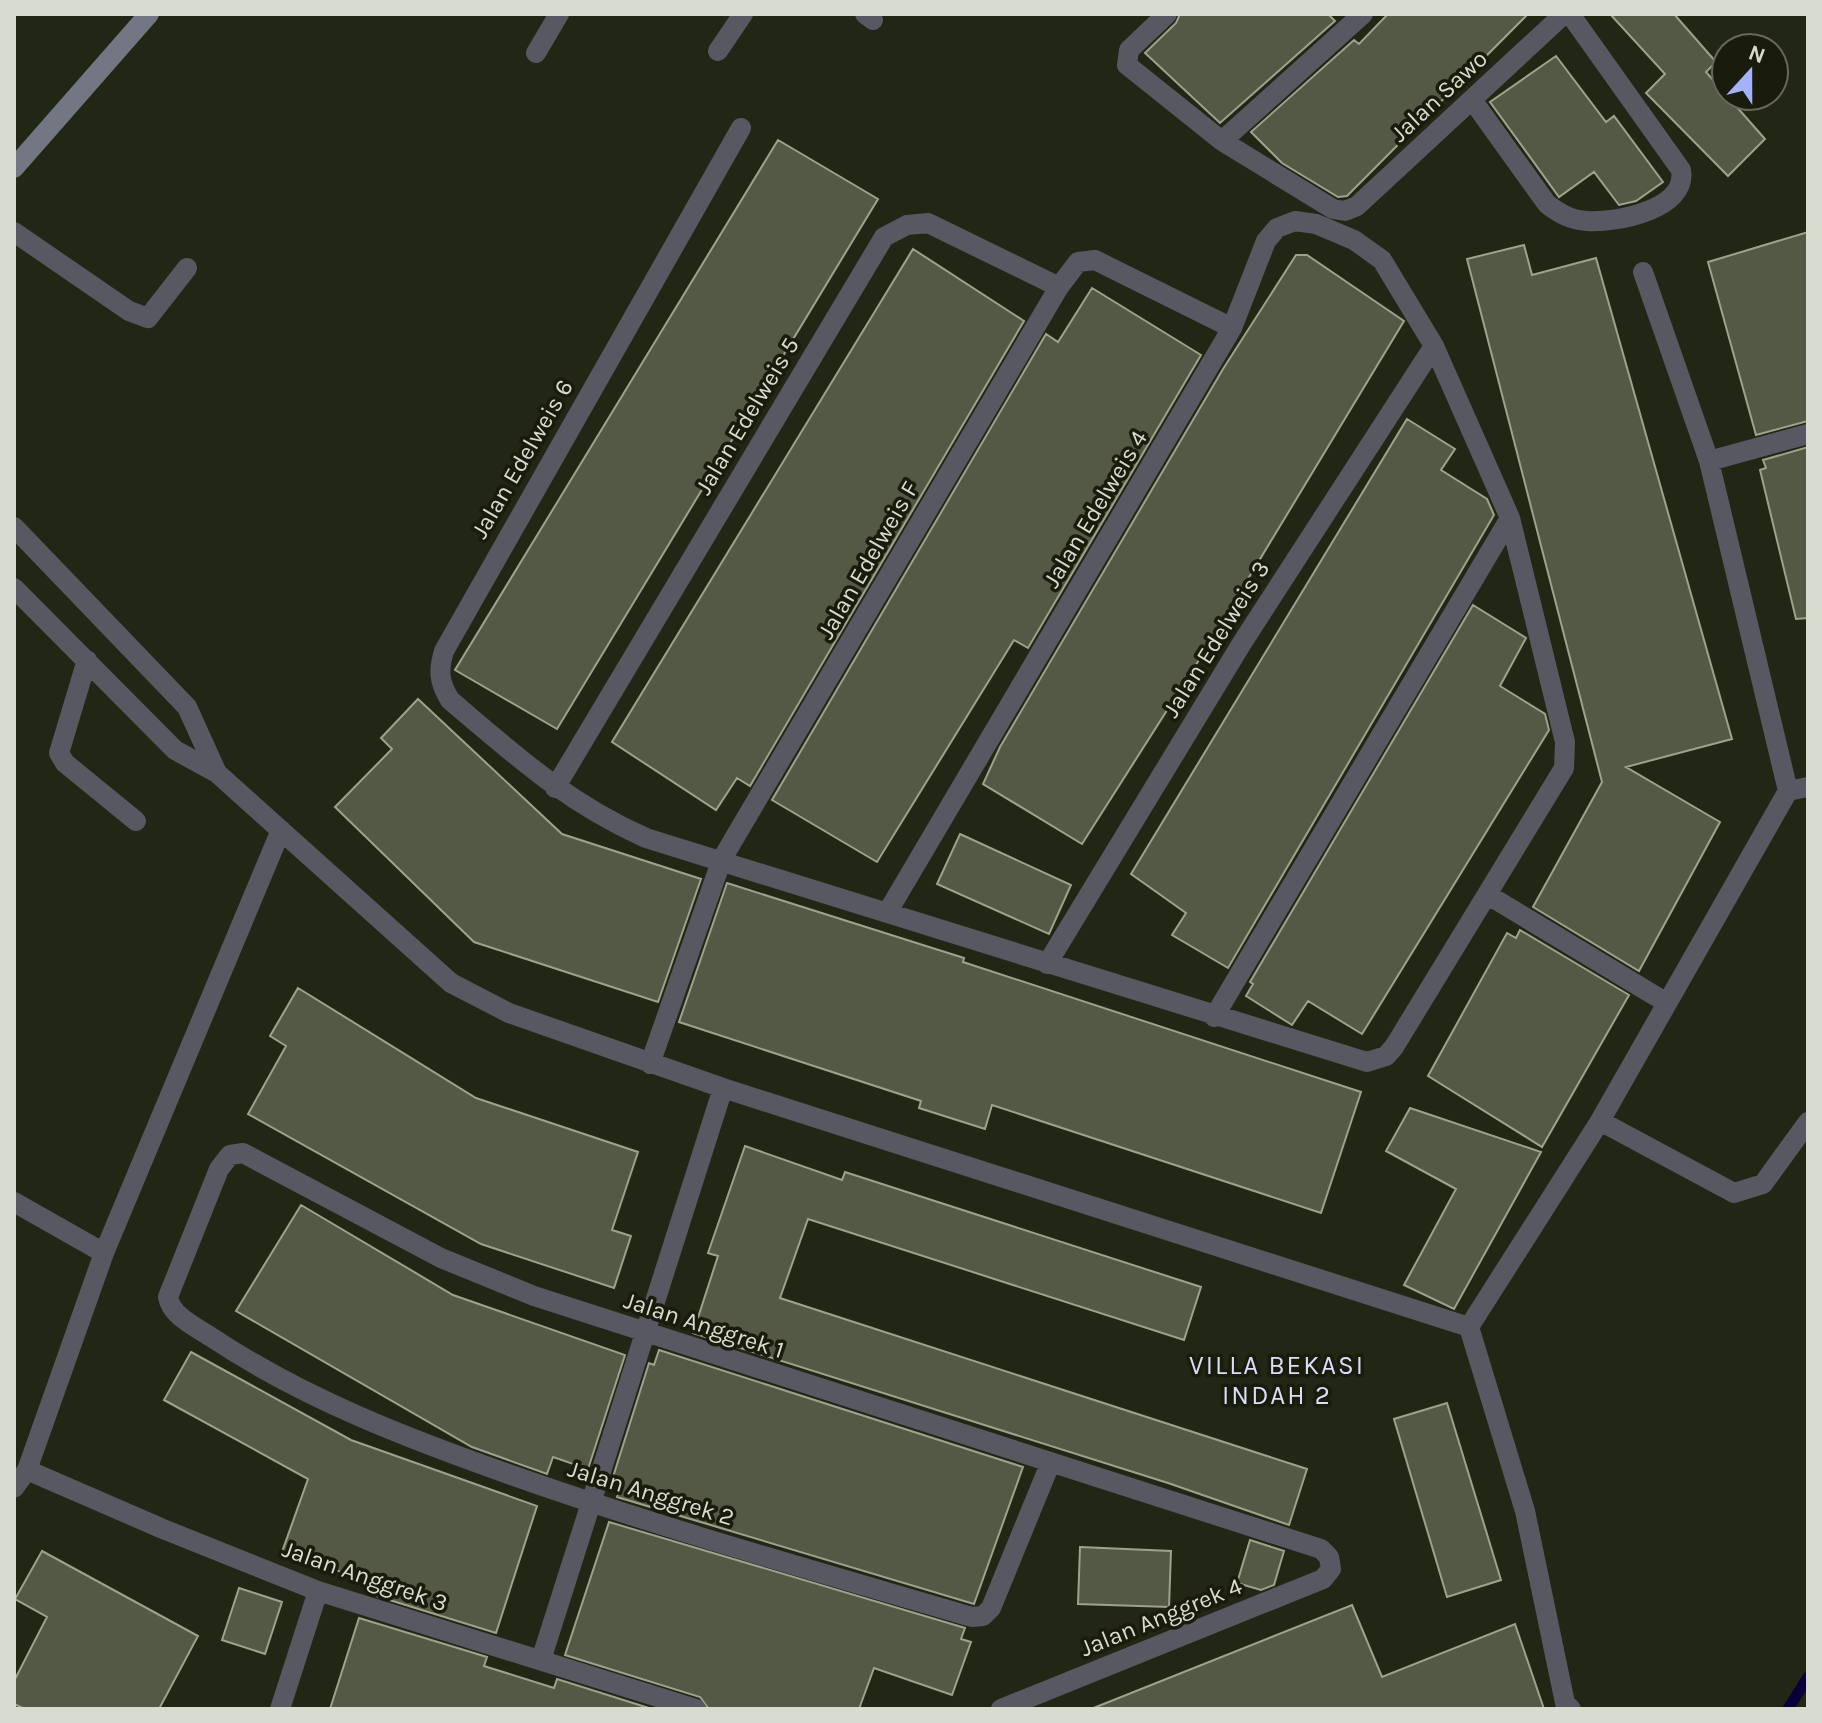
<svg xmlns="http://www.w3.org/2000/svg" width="1822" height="1723" font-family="Karla,sans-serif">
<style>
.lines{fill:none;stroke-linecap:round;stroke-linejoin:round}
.stream{stroke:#090039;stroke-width:11}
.building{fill:#545945;stroke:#9da28d;stroke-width:2}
.minor{stroke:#575861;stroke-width:20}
.secondary{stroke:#737683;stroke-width:20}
.labels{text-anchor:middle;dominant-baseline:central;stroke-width:7;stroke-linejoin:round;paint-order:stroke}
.street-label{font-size:24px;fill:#d8dbd0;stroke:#191c0b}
.neighbourhood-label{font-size:26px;letter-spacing:2px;fill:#d9defb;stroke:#191c0b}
</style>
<rect width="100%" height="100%" fill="#222614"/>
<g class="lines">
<path class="stream" d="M 1788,1709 L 1808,1677"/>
</g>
<path class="building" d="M 1180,14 L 1328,14 L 1335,21 L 1220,123 L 1145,53 L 1176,23 Z
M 1388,14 L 1528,14 L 1347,196 L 1338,197 L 1282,163 L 1251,132 L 1354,40 L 1359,44 Z
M 1610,14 L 1674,14 L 1716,62 L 1706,72 L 1765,139 L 1728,176 L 1646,93 L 1665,74 Z
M 1556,56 L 1606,122 L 1614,116 L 1663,182 L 1636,201 L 1619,205 L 1594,172 L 1559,197 L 1490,102 Z
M 778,140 L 878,199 L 557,729 L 455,670 Z
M 1808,232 L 1808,421 L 1756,435 L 1708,262 Z
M 1524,245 L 1532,275 L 1596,258 L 1732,739 L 1626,767 L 1720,822 L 1639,971 L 1533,907 L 1602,782 L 1467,259 Z
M 913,249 L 1024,321 L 750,786 L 737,778 L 716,810 L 612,742 Z
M 1296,255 L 1307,255 L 1404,321 L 1199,660 L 1082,844 L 983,784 L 1000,747 L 1223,369 Z
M 1092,288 L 1201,355 L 1028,648 L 1014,640 L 877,862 L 772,800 L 1046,334 L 1058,342 Z
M 1407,419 L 1455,449 L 1441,470 L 1487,499 L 1494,515 L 1228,968 L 1172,935 L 1186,913 L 1131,874 Z
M 1808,447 L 1808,618 L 1796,619 L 1760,470 L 1766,468 L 1763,460 Z
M 1473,605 L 1526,638 L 1500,686 L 1545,714 L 1549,730 L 1362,1034 L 1308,1001 L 1292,1025 L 1246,996 L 1253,984 L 1250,982 Z
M 418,699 L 562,834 L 701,879 L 658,1002 L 474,942 L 335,807 L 392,749 L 381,738 Z
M 960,834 L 1071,885 L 1049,934 L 937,884 Z
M 727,883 L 926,946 L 964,958 L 963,962 L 1361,1092 L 1321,1213 L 992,1105 L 985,1129 L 919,1108 L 921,1101 L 679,1022 Z
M 1520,930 L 1629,995 L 1542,1147 L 1428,1076 L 1507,933 L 1516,938 Z
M 298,988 L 476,1098 L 638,1152 L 612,1230 L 631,1236 L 614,1288 L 481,1244 L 248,1114 L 286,1046 L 270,1036 Z
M 1410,1108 L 1541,1152 L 1454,1309 L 1404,1285 L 1456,1189 L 1386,1151 Z
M 745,1146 L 842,1180 L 845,1172 L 1201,1287 L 1184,1340 L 808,1219 L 780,1298 L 1307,1469 L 1289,1525 L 1168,1483 L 693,1333 L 718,1256 L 708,1253 Z
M 301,1205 L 453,1295 L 625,1355 L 588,1469 L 553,1457 L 547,1474 L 472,1447 L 236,1311 Z
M 659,1350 L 1023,1467 L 974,1604 L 617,1497 L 623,1481 L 613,1477 L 649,1363 L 654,1365 Z
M 191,1352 L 351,1440 L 537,1506 L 496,1633 L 367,1593 L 371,1582 L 282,1552 L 308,1479 L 164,1400 Z
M 1447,1403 L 1501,1580 L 1447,1597 L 1394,1419 Z
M 609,1522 L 965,1628 L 961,1639 L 971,1642 L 952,1695 L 874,1668 L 859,1709 L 709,1709 L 700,1697 L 565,1655 Z
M 1250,1540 L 1284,1551 L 1274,1585 L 1261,1590 L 1237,1583 Z
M 1080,1547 L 1171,1551 L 1169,1607 L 1078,1604 Z
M 42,1551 L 198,1636 L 159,1709 L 25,1709 L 14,1704 L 14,1681 L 47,1617 L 15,1599 Z
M 239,1588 L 282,1602 L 265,1654 L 222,1640 Z
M 1352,1605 L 1382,1677 L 1515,1624 L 1544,1709 L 1091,1709 Z
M 359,1618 L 487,1657 L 484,1666 L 554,1688 L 557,1679 L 652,1709 L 330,1709 Z"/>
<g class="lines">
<path class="minor" d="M 865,14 L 873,20
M 1167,14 L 1129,50 L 1127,65 L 1222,141 L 1333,209 L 1345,211 L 1357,206 L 1564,14
M 718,51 L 743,14
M 536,53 L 559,14
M 1473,101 L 1547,204 C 1560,214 1571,220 1587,221 C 1617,223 1688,209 1681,170 L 1570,14
M 741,128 L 444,651 C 438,671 439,682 450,700 C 515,755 567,803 646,838 L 1367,1062 L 1386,1056 L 1394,1047 L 1564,768 L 1565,742 L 1510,518 L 1434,346 L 1382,260 L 1354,240 L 1316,224 L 1295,221 L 1277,228 L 1266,241 L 1232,328 L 887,913
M 1222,141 L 1363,14
M 14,232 L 129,311 L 148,318 L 187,268
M 1643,272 L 1709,461 L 1788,791
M 1709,461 L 1808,434
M 14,527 L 187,707 L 217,773
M 14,588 L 175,750 L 217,773 L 451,983 L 509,1013 L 723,1088 L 1469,1327
M 87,660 L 59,753 L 65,763 L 136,821
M 555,788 L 884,237 L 907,225 L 928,223 L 1059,287
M 1488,895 L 1667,1003
M 1047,964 L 1242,643 L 1434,346
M 1214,1017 L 1510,518
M 650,1064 L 722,859 L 1059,287 L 1078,262 L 1095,260 L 1232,328
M 1600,1121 L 1734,1193 L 1763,1184 L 1808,1122
M 14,1202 L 104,1253
M 27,1470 L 163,1529 L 318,1591 L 696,1709
M 14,1488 L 27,1470 L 104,1253 L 281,830
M 541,1660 L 723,1088
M 280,1709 L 318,1591
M 1001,1709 L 1323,1579 L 1331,1569 L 1329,1557 L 1321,1549 L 534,1296 L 441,1258 L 243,1153 L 230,1155 L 219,1169 L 168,1297 C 171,1316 196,1327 211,1337 C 304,1399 409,1439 514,1476 C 664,1529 819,1572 972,1617 L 983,1616 L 991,1608 L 1050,1464
M 1571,1709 L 1565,1703 L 1525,1511 L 1469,1327 L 1600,1121 L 1788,791 L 1808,787"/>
<path class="secondary" d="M 14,168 L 149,14"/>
</g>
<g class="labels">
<g class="street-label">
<text transform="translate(1439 96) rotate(-43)">Jalan Sawo</text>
<text transform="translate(747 416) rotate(-59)">Jalan Edelweis 5</text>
<text transform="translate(522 459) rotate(-60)">Jalan Edelweis 6</text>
<text transform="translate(1095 509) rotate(-59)">Jalan Edelweis 4</text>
<text transform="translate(868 560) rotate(-60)">Jalan Edelweis F</text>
<text transform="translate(1216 639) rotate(-58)">Jalan Edelweis 3</text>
<text transform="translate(704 1325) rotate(18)">Jalan Anggrek 1</text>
<text transform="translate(651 1493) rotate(17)">Jalan Anggrek 2</text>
<text transform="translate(365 1576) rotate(19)">Jalan Anggrek 3</text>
<text transform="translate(1161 1617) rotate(-22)">Jalan Anggrek 4</text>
</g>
<g class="neighbourhood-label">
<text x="1277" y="1365">VILLA BEKASI<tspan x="1277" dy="30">INDAH 2</tspan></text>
</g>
</g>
<rect width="1822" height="1723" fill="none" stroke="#d8dbd0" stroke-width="32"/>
<g transform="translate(1750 72) rotate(21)"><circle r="38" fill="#191c0b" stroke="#65685a" stroke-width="2"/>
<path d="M0-6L14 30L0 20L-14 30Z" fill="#a6b1fc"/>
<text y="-12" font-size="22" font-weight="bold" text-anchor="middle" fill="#d8dbd0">N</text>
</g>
</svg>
